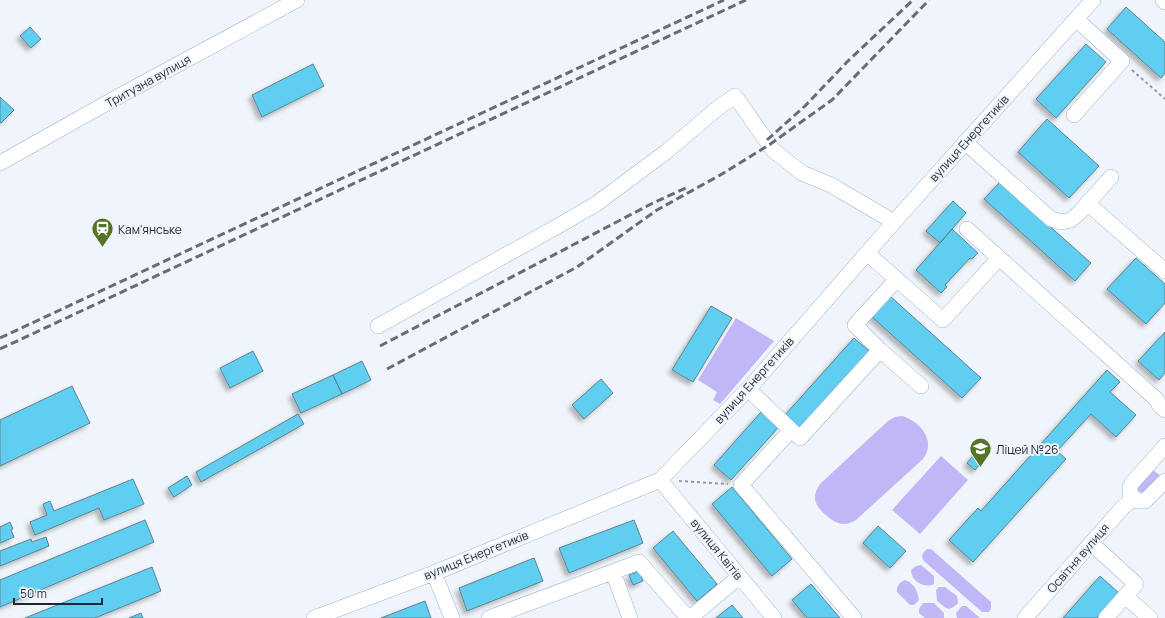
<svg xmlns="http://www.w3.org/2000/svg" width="1165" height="618" font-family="Manrope,sans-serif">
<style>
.green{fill:#c2b7f6}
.building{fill:#61cef1;stroke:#5d8290;filter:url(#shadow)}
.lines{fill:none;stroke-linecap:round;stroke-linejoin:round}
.minor-casing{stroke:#9ab5ce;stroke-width:16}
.path{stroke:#939aa2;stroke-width:2;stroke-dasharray:3 3;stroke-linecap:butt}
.minor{stroke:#fff;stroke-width:15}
.rail{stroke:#656d76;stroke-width:3;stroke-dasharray:8 4;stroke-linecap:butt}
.labels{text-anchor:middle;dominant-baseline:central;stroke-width:4;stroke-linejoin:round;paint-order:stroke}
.street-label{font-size:12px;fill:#1d2731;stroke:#f0f5fb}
.poi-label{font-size:12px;fill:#1d2731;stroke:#f0f5fb;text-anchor:start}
</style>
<defs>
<filter id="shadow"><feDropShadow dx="-3.5" dy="3.5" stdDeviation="2" flood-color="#0004"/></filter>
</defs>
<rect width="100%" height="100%" fill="#f0f5fb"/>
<path class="green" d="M 736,318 L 774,341 L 720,404 L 713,400 L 717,392 L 698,380 Z
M 902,416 C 920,421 937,441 923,459 L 856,520 C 852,522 849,524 844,524 C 837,524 832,520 827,516 C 815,506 810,497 821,483 L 888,421 L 895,417 Z
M 941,456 L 968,480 L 920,534 L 892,510 Z
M 1152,469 L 1162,477 L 1145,493 L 1142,493 L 1137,490 L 1137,487 Z
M 927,549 L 931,549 L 991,602 L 991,609 L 989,612 L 982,612 L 924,561 L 922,557 L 923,553 Z
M 921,565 L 934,576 L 934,584 C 924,589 911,581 911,570 L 916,566 Z
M 905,580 C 915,584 917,590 919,600 L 914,605 L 910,605 L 897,592 C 897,585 899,583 905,580 Z
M 939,587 L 945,587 L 957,596 L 958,603 C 948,613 946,608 937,601 L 936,590 Z
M 923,603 L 934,603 L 944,613 L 944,618 L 925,618 L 919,613 L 919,609 Z
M 962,606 L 966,606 L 980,618 L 957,618 L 956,613 Z"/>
<path class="building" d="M 1126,7 L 1165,42 L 1165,73 L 1161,78 L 1107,29 Z
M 30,27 L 41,39 L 31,48 L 20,36 Z
M 1086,44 L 1106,62 L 1056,118 L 1036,99 Z
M 313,64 L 324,86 L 262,117 L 252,95 Z
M 0,97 L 14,110 L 1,123 L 0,122 Z
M 1047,119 L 1099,166 L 1069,198 L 1018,152 Z
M 1000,182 L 1091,263 L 1075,281 L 984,199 Z
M 953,201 L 966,213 L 940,243 L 926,231 Z
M 952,229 L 978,253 L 972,259 L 970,258 L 945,285 L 947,287 L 941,293 L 916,270 Z
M 1136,258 L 1165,284 L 1165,303 L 1146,324 L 1107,289 Z
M 890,296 L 981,378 L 962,398 L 871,316 Z
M 711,306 L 732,318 L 693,382 L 672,370 Z
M 1165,332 L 1165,373 L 1159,380 L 1138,361 Z
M 854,338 L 869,351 L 799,428 L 785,415 Z
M 253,351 L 263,371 L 230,388 L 220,368 Z
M 362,361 L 371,380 L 342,394 L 333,375 Z
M 1107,370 L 1120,382 L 1110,392 L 1136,415 L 1116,437 L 1091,414 L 1057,451 L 1066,459 L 973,562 L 949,540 L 978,508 L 981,511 Z
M 333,375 L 342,394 L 301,413 L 292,394 Z
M 601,379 L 613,393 L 584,419 L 572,405 Z
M 72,386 L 90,423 L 0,466 L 0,420 Z
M 761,412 L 778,428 L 731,480 L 714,465 Z
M 298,414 L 304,424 L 201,482 L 196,472 Z
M 978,450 L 986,457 L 975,470 L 967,463 Z
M 187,476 L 192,485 L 174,497 L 168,488 Z
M 133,479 L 144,504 L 104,520 L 99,508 L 35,535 L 30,522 L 47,515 L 43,504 L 50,501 L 54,511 Z
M 732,487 L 792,559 L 772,576 L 712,504 Z
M 145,520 L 154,542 L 0,607 L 0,580 Z
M 634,520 L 643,543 L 569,573 L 559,548 Z
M 10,522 L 13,529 L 11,530 L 14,537 L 0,543 L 0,527 Z
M 878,526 L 906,551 L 890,568 L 863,543 Z
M 673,531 L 717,584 L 697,601 L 653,548 Z
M 46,537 L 49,546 L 0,566 L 0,551 L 31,539 L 32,542 Z
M 534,558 L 543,581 L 467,611 L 459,588 Z
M 152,567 L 161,591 L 95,618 L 25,618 Z
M 639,571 L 643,581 L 633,585 L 629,575 Z
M 1100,576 L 1119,593 L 1097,618 L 1063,618 Z
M 811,584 L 840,618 L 807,618 L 792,600 Z
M 425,601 L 431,618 L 381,618 Z
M 732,605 L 743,618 L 716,618 Z
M 141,613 L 143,618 L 129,618 Z"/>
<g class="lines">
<defs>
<path id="minor" d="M 1163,0 L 1165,2
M 1074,115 L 1122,61 L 1076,19
M 965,142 L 1051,219 L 1061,222 L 1071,220 L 1080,212 L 1111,177
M 0,163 L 123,94 L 297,0
M 1087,203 L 1165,271
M 967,229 L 1156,399 L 1160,406 L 1165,410
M 867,253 L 943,320 L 999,258
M 378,326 L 558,226 L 596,204 L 666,152 L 719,107 L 735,96 L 773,150 L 802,173 L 831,185 L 894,222
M 880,350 L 921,386
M 748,389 L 791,430 L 741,485 L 854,618
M 791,430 L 800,438 L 880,350 L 855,325 L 897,279
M 1165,446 L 1132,483 L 1130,487 L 1130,495 L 1137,501 L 1145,501 L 1165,481
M 660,480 L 774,618
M 1091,543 L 1136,584 L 1106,618
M 613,572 L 630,618
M 434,573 L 452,618
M 1125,596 L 1150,618
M 314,618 L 434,573 L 660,480 L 752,385 L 894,222 L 1093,0
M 489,618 L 639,562 L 688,618
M 690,618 L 739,577
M 1025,618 L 1124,506 L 1133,499"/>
</defs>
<use href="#minor" class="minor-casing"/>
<path class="path" d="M 1132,70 L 1165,99
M 679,481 L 728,484"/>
<use href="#minor" class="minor"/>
<path class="rail" d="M 767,140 L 805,106 L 849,60 L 913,0
M 0,338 L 724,0
M 380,346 L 651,204 L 688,187
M 0,349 L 746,0
M 387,369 L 577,267 L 657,210 L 722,174 L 769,145 L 832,100 L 929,0"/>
</g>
<defs>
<symbol id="station-pin" viewBox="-11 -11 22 30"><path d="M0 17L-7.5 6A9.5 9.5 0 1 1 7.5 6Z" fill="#567429" stroke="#f0f5fb"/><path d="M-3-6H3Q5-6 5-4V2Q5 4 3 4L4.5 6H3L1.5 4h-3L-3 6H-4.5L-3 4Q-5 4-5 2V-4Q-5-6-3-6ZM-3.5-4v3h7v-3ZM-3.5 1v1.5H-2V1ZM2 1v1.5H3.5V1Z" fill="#fff"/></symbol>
<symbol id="school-pin" viewBox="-11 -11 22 30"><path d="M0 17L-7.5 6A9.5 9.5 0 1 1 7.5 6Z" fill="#567429" stroke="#f0f5fb"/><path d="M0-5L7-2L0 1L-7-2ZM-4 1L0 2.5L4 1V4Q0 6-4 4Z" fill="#fff"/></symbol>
</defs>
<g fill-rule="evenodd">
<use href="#station-pin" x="90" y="216" width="25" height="34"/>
<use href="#school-pin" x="968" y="436" width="25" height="34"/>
</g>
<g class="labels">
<g class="street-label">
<text transform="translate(148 81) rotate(-29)">Тритузна вулиця</text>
<text transform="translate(969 138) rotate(-48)">вулиця Енергетиків</text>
<text transform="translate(754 380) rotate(-48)">вулиця Енергетиків</text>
<text transform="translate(717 549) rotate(51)">вулиця Квітів</text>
<text transform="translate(476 555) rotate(-22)">вулиця Енергетиків</text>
<text transform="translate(1078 558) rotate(-49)">Освітня вулиця</text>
</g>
<g class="poi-label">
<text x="118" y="229">Кам'янське</text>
<text x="996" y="449">Ліцей №26</text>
</g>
</g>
<path d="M14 598v6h88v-6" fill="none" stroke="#1d2731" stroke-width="2"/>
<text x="20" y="598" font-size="12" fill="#1d2731" stroke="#f0f5fb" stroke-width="3" paint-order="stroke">50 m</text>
</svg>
